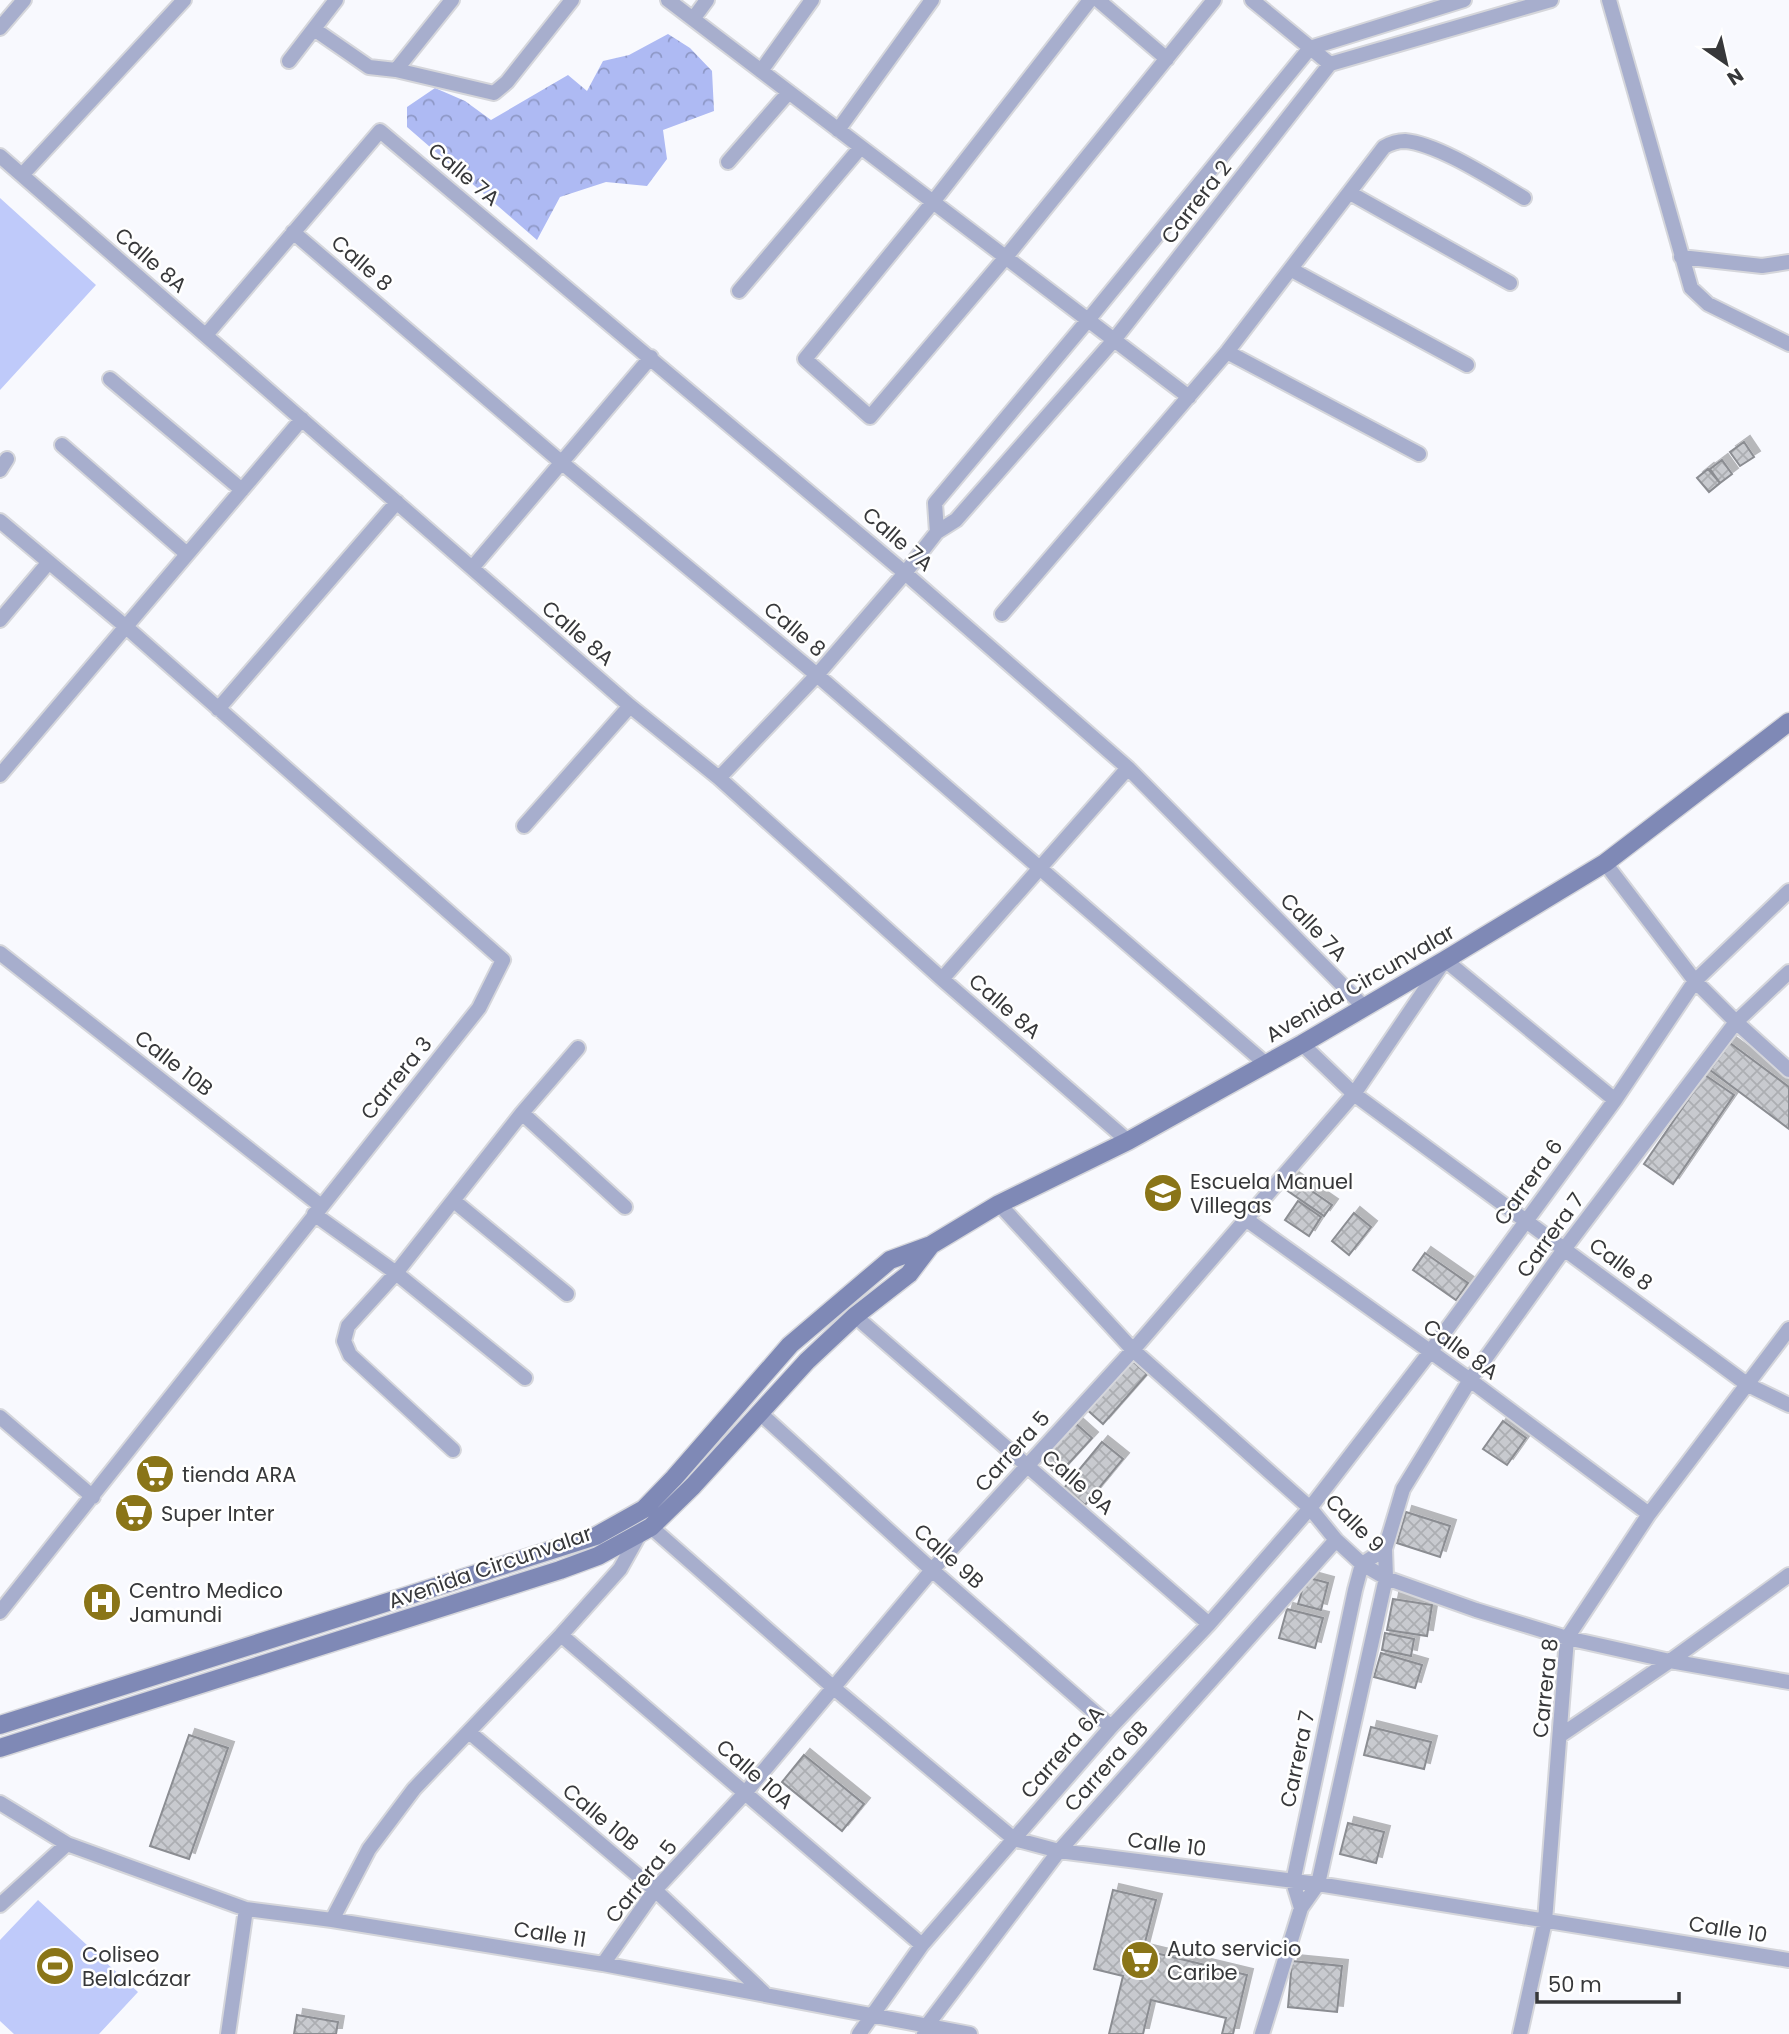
<svg xmlns="http://www.w3.org/2000/svg" width="1789" height="2034" font-family="Poppins,sans-serif">
<style>
.forest{fill:url(#forest-crowns)}
.pitch{fill:#bfcafa}
.building{fill:url(#building-cross-hatch);stroke:#8b8d92;stroke-width:2;filter:url(#shadow)}
.lines{fill:none;stroke-linecap:round;stroke-linejoin:round}
.minor-casing{stroke:#d5d6db;stroke-width:18}
.secondary-casing{stroke:#d5d6db;stroke-width:21}
.minor{stroke:#a7aecd;stroke-width:14}
.secondary{stroke:#7f89b6;stroke-width:18}
.labels{text-anchor:middle;dominant-baseline:central;stroke-width:5;stroke-linejoin:round;paint-order:stroke}
.street-label{font-size:21px;fill:#37383a;stroke:#fff}
.poi-label{font-size:21px;fill:#37383a;stroke:#fff;text-anchor:start}
</style>
<defs>
<pattern id="forest-crowns" width="20" height="18" patternUnits="userSpaceOnUse" patternTransform="scale(1.75)"><rect width="20" height="18" fill="#aebaf3"/><path d="M2 6a3 3 0 1 1 6 0M12 15a3 3 0 1 1 6 0" fill="none" stroke="#8e98c6"/></pattern>
<pattern id="building-cross-hatch" width="8" height="8" patternUnits="userSpaceOnUse" patternTransform="scale(1.75)"><rect width="8" height="8" fill="#c8cacf"/><path d="M0 0l8 8M0 8l8-8" fill="none" stroke="#acaeb2"/></pattern>
<filter id="shadow"><feDropShadow dx="6" dy="-6" stdDeviation="0" flood-color="#0004"/></filter>
</defs>
<rect width="100%" height="100%" fill="#f8f9fe"/>
<path class="forest" d="M 668,34 L 690,48 L 712,71 L 714,111 L 663,130 L 667,159 L 647,186 L 606,182 L 560,197 L 537,240 L 407,127 L 407,107 L 435,88 L 465,101 L 491,120 L 568,75 L 587,91 L 603,61 L 629,55 Z"/>
<path class="pitch" d="M 0,198 L 96,285 L 0,390 Z
M 38,1900 L 138,1992 L 99,2034 L 14,2034 L 0,2021 L 0,1940 Z"/>
<path class="building" d="M 1744,442 L 1754,457 L 1740,466 L 1730,452 Z
M 1722,460 L 1732,474 L 1720,483 L 1710,469 Z
M 1708,469 L 1720,483 L 1709,492 L 1697,478 Z
M 1730,1043 L 1789,1087 L 1789,1129 L 1710,1070 Z
M 1705,1075 L 1734,1095 L 1673,1184 L 1644,1164 Z
M 1290,1176 L 1332,1205 L 1324,1216 L 1282,1187 Z
M 1298,1201 L 1321,1217 L 1309,1236 L 1285,1220 Z
M 1354,1213 L 1371,1227 L 1349,1255 L 1332,1241 Z
M 1425,1253 L 1468,1283 L 1456,1300 L 1413,1270 Z
M 1129,1358 L 1147,1374 L 1103,1424 L 1085,1408 Z
M 1073,1421 L 1092,1438 L 1058,1475 L 1039,1458 Z
M 1503,1421 L 1526,1438 L 1507,1465 L 1483,1449 Z
M 1102,1442 L 1123,1459 L 1085,1505 L 1064,1488 Z
M 1406,1512 L 1450,1526 L 1440,1557 L 1397,1543 Z
M 1306,1577 L 1328,1583 L 1321,1610 L 1298,1604 Z
M 1393,1599 L 1432,1605 L 1427,1636 L 1387,1630 Z
M 1287,1609 L 1323,1618 L 1315,1648 L 1279,1638 Z
M 1385,1633 L 1414,1639 L 1411,1656 L 1382,1650 Z
M 1381,1653 L 1422,1665 L 1415,1688 L 1374,1677 Z
M 1371,1727 L 1431,1742 L 1424,1769 L 1364,1755 Z
M 189,1735 L 228,1748 L 189,1859 L 150,1846 Z
M 804,1755 L 864,1804 L 842,1831 L 782,1782 Z
M 1348,1823 L 1384,1832 L 1376,1863 L 1340,1854 Z
M 1113,1890 L 1156,1900 L 1143,1950 L 1247,1975 L 1233,2034 L 1222,2034 L 1226,2018 L 1151,2000 L 1143,2034 L 1109,2034 L 1123,1976 L 1094,1969 Z
M 1292,1961 L 1342,1966 L 1337,2012 L 1288,2007 Z
M 297,2015 L 338,2022 L 336,2034 L 294,2034 Z"/>
<g class="lines">
<defs>
<path id="minor" d="M 668,0 L 1189,397
M 1090,0 L 933,202 L 805,359 L 870,417 L 1006,257 L 1214,0
M 1098,0 L 1167,59
M 1252,0 L 1330,64
M 1609,0 L 1691,288 L 1708,304 L 1789,344
M 693,19 L 707,0
M 0,28 L 24,0
M 314,29 L 369,67 L 396,70 L 494,93 L 507,82 L 572,0
M 289,61 L 336,0
M 396,70 L 452,0
M 761,71 L 812,0
M 838,130 L 932,0
M 0,156 L 630,706 L 719,778 L 942,979 L 1128,1141
M 728,162 L 789,92
M 22,175 L 184,0
M 1350,193 L 1510,283
M 293,232 L 561,462 L 817,675 L 1266,1064
M 1681,257 L 1762,266 L 1789,262
M 1292,270 L 1467,365
M 739,291 L 861,147
M 206,335 L 380,131 L 905,573 L 1128,768 L 1364,1007
M 1227,352 L 1419,454
M 110,379 L 242,490
M 62,445 L 187,554
M 0,470 L 7,459
M 0,521 L 125,626 L 503,960 L 479,1008 L 0,1612
M 937,532 L 935,503 L 1088,320 L 1310,48 L 1464,0
M 472,568 L 651,357
M 1002,614 L 1227,352 L 1384,147 C 1391,143 1397,141 1405,141 C 1439,144 1493,180 1524,198
M 0,620 L 49,562
M 218,709 L 397,502
M 0,775 L 302,419
M 719,778 L 817,675 L 905,573 L 937,532 L 956,520 L 1114,340 L 1330,64 L 1551,0
M 524,826 L 630,706
M 1605,863 L 1695,981 L 1736,1022 L 1789,1070
M 0,953 L 321,1206
M 942,979 L 1128,768
M 1302,1044 L 1354,1094 L 1748,1385 L 1789,1405
M 522,1113 L 625,1207
M 454,1201 L 567,1294
M 999,1204 L 1133,1350 L 1310,1508 L 1336,1540 L 1362,1564 L 1386,1578 L 1476,1610 L 1567,1638 L 1670,1661 L 1789,1682
M 314,1214 L 396,1273 L 525,1378
M 1247,1220 L 1470,1380 L 1649,1514
M 855,1316 L 1209,1624
M 761,1414 L 932,1570 L 1111,1727
M 0,1417 L 93,1497
M 453,1450 L 350,1355 L 344,1341 L 348,1326 L 396,1273 L 522,1113 L 578,1048
M 651,1527 L 835,1689 L 1014,1839 L 1059,1851 L 1318,1884 L 1789,1960
M 561,1635 L 922,1945
M 469,1732 L 655,1890 L 764,1993
M 1561,1735 L 1670,1661 L 1789,1575
M 0,1803 L 67,1844 L 246,1909 L 332,1920 L 603,1964 L 970,2034
M 0,1905 L 67,1844
M 1301,1908 L 1293,1882 L 1355,1590 L 1362,1564 L 1385,1549
M 332,1920 L 369,1849 L 414,1789 L 561,1635 L 620,1569 L 639,1535
M 603,1964 L 655,1890 L 745,1793 L 932,1570 L 1133,1350 L 1354,1094 L 1445,960 L 1615,1100
M 228,2034 L 246,1909
M 859,2034 L 922,1945 L 1111,1727 L 1209,1624 L 1310,1508 L 1430,1352 L 1615,1100 L 1695,981 L 1789,891
M 924,2034 L 928,2024 L 1059,1851 L 1336,1540
M 1262,2034 L 1301,1908 L 1318,1884 L 1386,1578 L 1385,1549 L 1403,1489 L 1470,1380 L 1565,1248 L 1736,1022 L 1789,972
M 1520,2034 L 1545,1921 L 1567,1638 L 1649,1514 L 1789,1329"/>
<path id="secondary" d="M 0,1725 L 596,1536 L 644,1509 L 674,1478 L 790,1345 L 890,1260 L 931,1245 L 999,1204 L 1128,1141 L 1302,1044 L 1445,960 L 1605,863 L 1789,722
M 0,1748 L 560,1570 L 598,1556 L 651,1527 L 693,1486 L 807,1361 L 855,1316 L 909,1274 L 931,1245"/>
</defs>
<use href="#minor" class="minor-casing"/>
<use href="#secondary" class="secondary-casing"/>
<use href="#minor" class="minor"/>
<use href="#secondary" class="secondary"/>
</g>
<defs>
<symbol id="school-disc" viewBox="-11 -11 22 22"><circle r="9.5" fill="#8a7518" stroke="#fff"/><path d="M0-5L7-2L0 1L-7-2ZM-4 1L0 2.5L4 1V4Q0 6-4 4Z" fill="#fff"/></symbol>
<symbol id="supermarket-disc" viewBox="-11 -11 22 22"><circle r="9.5" fill="#8a7518" stroke="#fff"/><path d="M-6-5.5h2.5l.6 2H6L4.5 2H-2.5L-4.4-4H-6ZM-1.5 3.2a1.3 1.3 0 1 0 .1 0ZM3 3.2a1.3 1.3 0 1 0 .1 0Z" fill="#fff"/></symbol>
<symbol id="hospital-disc" viewBox="-11 -11 22 22"><circle r="9.5" fill="#8a7518" stroke="#fff"/><path d="M-5-5h3v3.5h4V-5h3V5h-3V1.5h-4V5h-3Z" fill="#fff"/></symbol>
<symbol id="stadium-disc" viewBox="-11 -11 22 22"><circle r="9.5" fill="#8a7518" stroke="#fff"/><path d="M0-5a6.5 5 0 1 0 0 10a6.5 5 0 1 0 0-10ZM-3.5-1.8h7v3.6h-7Z" fill="#fff"/></symbol>
</defs>
<g fill-rule="evenodd">
<use href="#school-disc" x="1141" y="1171" width="44" height="44"/>
<use href="#supermarket-disc" x="133" y="1452" width="44" height="44"/>
<use href="#supermarket-disc" x="112" y="1491" width="44" height="44"/>
<use href="#hospital-disc" x="80" y="1580" width="44" height="44"/>
<use href="#supermarket-disc" x="1118" y="1938" width="44" height="44"/>
<use href="#stadium-disc" x="33" y="1944" width="44" height="44"/>
</g>
<g class="labels">
<g class="street-label">
<text transform="translate(464 174) rotate(40)">Calle 7A</text>
<text transform="translate(1196 202) rotate(-52)">Carrera 2</text>
<text transform="translate(151 260) rotate(41)">Calle 8A</text>
<text transform="translate(362 263) rotate(41)">Calle 8</text>
<text transform="translate(898 539) rotate(41)">Calle 7A</text>
<text transform="translate(795 629) rotate(40)">Calle 8</text>
<text transform="translate(578 633) rotate(41)">Calle 8A</text>
<text transform="translate(1314 927) rotate(46)">Calle 7A</text>
<text transform="translate(1360 983) rotate(-30)">Avenida Circunvalar</text>
<text transform="translate(1005 1006) rotate(41)">Calle 8A</text>
<text transform="translate(174 1063) rotate(38)">Calle 10B</text>
<text transform="translate(396 1078) rotate(-51)">Carrera 3</text>
<text transform="translate(1528 1182) rotate(-54)">Carrera 6</text>
<text transform="translate(1550 1235) rotate(-54)">Carrera 7</text>
<text transform="translate(1621 1264) rotate(37)">Calle 8</text>
<text transform="translate(1461 1349) rotate(36)">Calle 8A</text>
<text transform="translate(1012 1451) rotate(-48)">Carrera 5</text>
<text transform="translate(1078 1482) rotate(41)">Calle 9A</text>
<text transform="translate(1355 1523) rotate(45)">Calle 9</text>
<text transform="translate(949 1556) rotate(42)">Calle 9B</text>
<text transform="translate(490 1567) rotate(-19)">Avenida Circunvalar</text>
<text transform="translate(1545 1688) rotate(-84)">Carrera 8</text>
<text transform="translate(1062 1752) rotate(-49)">Carrera 6A</text>
<text transform="translate(1297 1759) rotate(-78)">Carrera 7</text>
<text transform="translate(1106 1766) rotate(-48)">Carrera 6B</text>
<text transform="translate(755 1774) rotate(41)">Calle 10A</text>
<text transform="translate(601 1817) rotate(40)">Calle 10B</text>
<text transform="translate(1167 1844) rotate(7)">Calle 10</text>
<text transform="translate(641 1881) rotate(-51)">Carrera 5</text>
<text transform="translate(1728 1929) rotate(9)">Calle 10</text>
<text transform="translate(550 1934) rotate(9)">Calle 11</text>
</g>
<g class="poi-label">
<text x="1190" y="1181">Escuela Manuel<tspan x="1190" dy="24">Villegas</tspan></text>
<text x="182" y="1474">tienda ARA</text>
<text x="161" y="1513">Super Inter</text>
<text x="129" y="1590">Centro Medico<tspan x="129" dy="24">Jamundi</tspan></text>
<text x="1167" y="1948">Auto servicio<tspan x="1167" dy="24">Caribe</tspan></text>
<text x="82" y="1954">Coliseo<tspan x="82" dy="24">Belalcázar</tspan></text>
</g>
</g>
<g transform="translate(1726 63) rotate(146)" stroke="#ffffff" stroke-width="5" paint-order="stroke">
<path d="M0-5L12 26L0 18L-12 26Z" fill="#37383a"/>
<text y="-10" font-size="19" font-weight="bold" text-anchor="middle" fill="#37383a">N</text>
</g>
<path d="M1537 1992v10h142v-10" fill="none" stroke="#37383a" stroke-width="3.5"/>
<text x="1548" y="1992" font-size="21" fill="#37383a" stroke="#ffffff" stroke-width="5" paint-order="stroke">50 m</text>
</svg>
